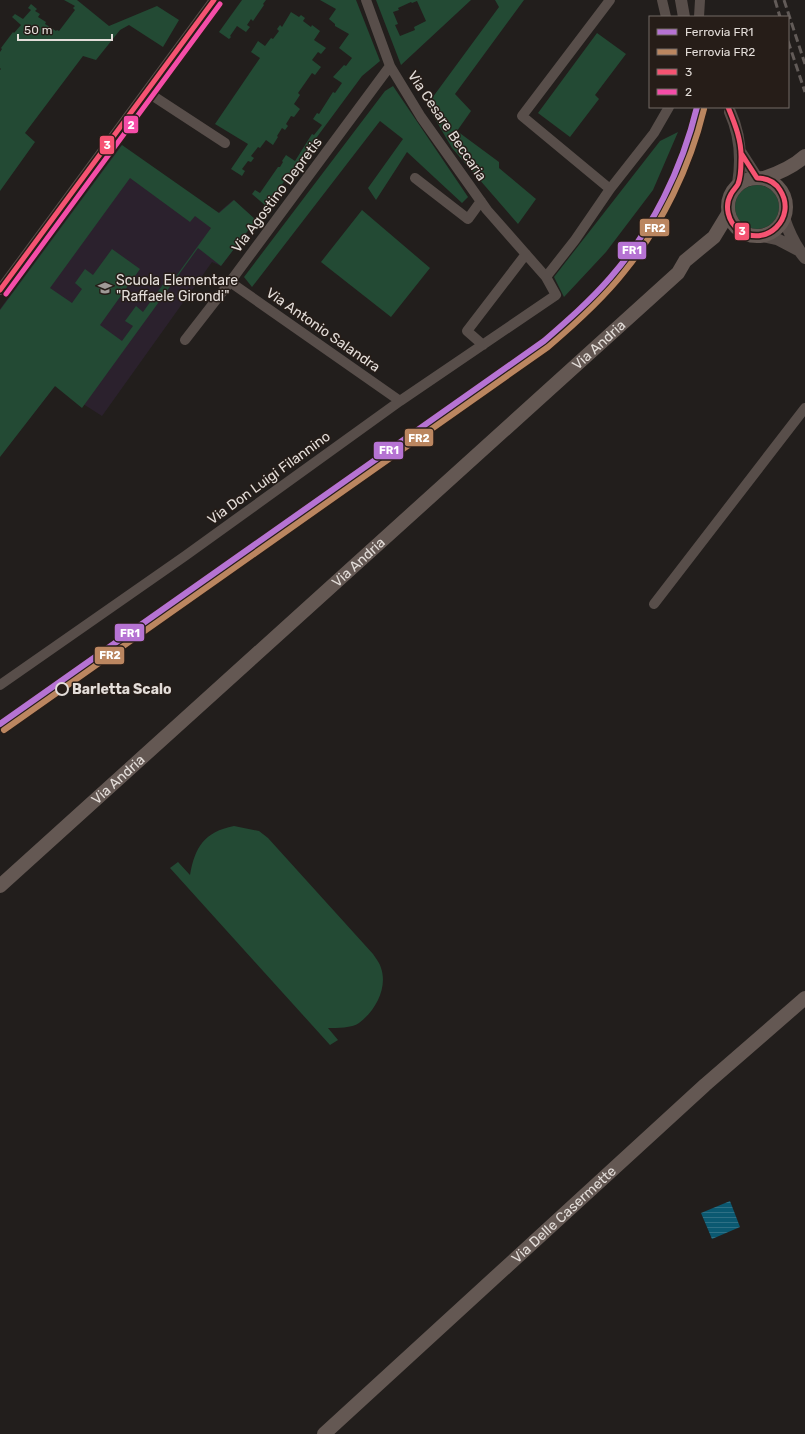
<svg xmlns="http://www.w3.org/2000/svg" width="805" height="1434" font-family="Rubik,sans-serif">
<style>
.education{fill:#2b212d}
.green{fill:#234a34;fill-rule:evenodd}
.water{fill:url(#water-rules)}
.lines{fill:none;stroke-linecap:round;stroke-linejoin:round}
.minor{stroke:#584e4a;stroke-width:10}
.tertiary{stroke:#584e4a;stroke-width:12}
.secondary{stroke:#645853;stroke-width:14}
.rail{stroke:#625b58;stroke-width:3;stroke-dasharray:8 4;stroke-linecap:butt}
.bus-1-casing{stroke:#261d18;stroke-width:8}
.bus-2-casing{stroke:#261d18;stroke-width:8}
.bus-1{stroke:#f65372;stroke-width:5}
.bus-2{stroke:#f54da8;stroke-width:5}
.rail-1-casing{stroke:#261d18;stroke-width:9}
.rail-2-casing{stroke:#261d18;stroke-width:9}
.rail-1{stroke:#b673d3;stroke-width:6}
.rail-2{stroke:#bb8660;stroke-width:6}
.stop-dot{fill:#261d18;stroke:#e3ddd9;stroke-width:2}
.labels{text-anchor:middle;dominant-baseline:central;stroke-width:3;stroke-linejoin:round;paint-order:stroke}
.street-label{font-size:14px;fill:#e3ddd9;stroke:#261d18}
.poi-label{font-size:14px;fill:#e3ddd9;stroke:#261d18;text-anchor:start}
.stop-label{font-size:14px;font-weight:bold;fill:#e3ddd9;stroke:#261d18;text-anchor:start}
.line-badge{stroke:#261d18;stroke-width:1.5}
.badge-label{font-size:11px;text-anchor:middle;font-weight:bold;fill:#fff}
</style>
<defs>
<pattern id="water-rules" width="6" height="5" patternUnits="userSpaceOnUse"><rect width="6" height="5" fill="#0b5971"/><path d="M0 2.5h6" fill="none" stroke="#2e7085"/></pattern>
</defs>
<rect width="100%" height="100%" fill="#221e1c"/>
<path class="education" d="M 121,145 L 218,213 L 233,200 L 256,220 L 221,266 L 212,262 L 102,416 L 55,386 L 6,448 L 0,444 L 0,309 Z"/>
<path class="green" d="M 64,0 L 77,0 L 109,26 L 157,6 L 179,20 L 163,47 L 129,25 L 120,30 L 96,60 L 83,56 L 25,133 L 35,142 L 0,191 L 0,70 L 1,69 L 0,68 L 0,52 L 2,49 L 1,48 L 13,32 L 14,33 L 21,25 L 12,17 L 15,14 L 23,19 L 31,10 L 28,8 L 31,4 L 37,9 L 35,11 L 40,14 L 38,17 L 46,22 L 45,24 L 56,31 L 57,30 L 59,31 L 75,10 L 73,8 L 75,6 Z
M 242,0 L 266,0 L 263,4 L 264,5 L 253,21 L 251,19 L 247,25 L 250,27 L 246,32 L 237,26 L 230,36 L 231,37 L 229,39 L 219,32 Z
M 320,0 L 356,0 L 380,61 L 362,76 L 266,206 L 252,194 L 255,190 L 260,193 L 278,167 L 280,167 L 283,162 L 282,161 L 286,155 L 295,161 L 312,134 L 314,135 L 322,125 L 313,119 L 317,113 L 319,114 L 333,92 L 335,93 L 342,83 L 333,77 L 344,65 L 346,66 L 352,58 L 339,48 L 349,34 L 335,26 L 335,24 L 329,19 L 336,9 Z
M 376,0 L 471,0 L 401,65 ZM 417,1 L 426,21 L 414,27 L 415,30 L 400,36 L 395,25 L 398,24 L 393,12 L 399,10 L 398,8 L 411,2 L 412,3 Z
M 495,0 L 524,0 L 455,94 L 471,111 L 457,131 L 499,162 L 499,168 L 536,199 L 518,224 L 452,148 L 427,105 L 499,7 Z
M 291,12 L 299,17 L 301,15 L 305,18 L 303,21 L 311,27 L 312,25 L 320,31 L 314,40 L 326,48 L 321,54 L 318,52 L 312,60 L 321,67 L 315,75 L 312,73 L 298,93 L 300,95 L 294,104 L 300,109 L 294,117 L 291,116 L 286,124 L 288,126 L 285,130 L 282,128 L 277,136 L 278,137 L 273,145 L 266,140 L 260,148 L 258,147 L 251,156 L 254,158 L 251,162 L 248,161 L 242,169 L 245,171 L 242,176 L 231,169 L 248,144 L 215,124 L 260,58 L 251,52 L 258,41 L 265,46 L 271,38 L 273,39 L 279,31 L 277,29 L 280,25 L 282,27 Z
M 597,33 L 626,54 L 595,95 L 599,99 L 570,137 L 538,113 Z
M 393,86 L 468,197 L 462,203 L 407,152 L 376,200 L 368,188 L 403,139 L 380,121 L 252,287 L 244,277 L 385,91 Z
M 678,132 L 653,190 L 606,252 L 564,297 L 554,277 L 660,141 Z
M 122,145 L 219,213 L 234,200 L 256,220 L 221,266 L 198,248 L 82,408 L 55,386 L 0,457 L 0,310 ZM 130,178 L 190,222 L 195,216 L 211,228 L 169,286 L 164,283 L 143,312 L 136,306 L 125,321 L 133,326 L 122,341 L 100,325 L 140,269 L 112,249 L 93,275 L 85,269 L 75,283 L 82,289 L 72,303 L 50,288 Z
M735 207a22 22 0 1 1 44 0a22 22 0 1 1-44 0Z
M 362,210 L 430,268 L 391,317 L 321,262 Z
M 234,826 L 259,831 L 268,838 L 373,954 C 376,959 380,963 381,968 C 388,988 375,1011 359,1023 C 352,1028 337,1028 328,1028 L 338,1040 L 330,1045 L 170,868 L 178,862 L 190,875 C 195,847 204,832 234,826 Z"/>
<path class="water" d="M 730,1201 L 740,1227 L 712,1239 L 701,1213 Z"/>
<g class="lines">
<path class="minor" d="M 610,0 L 522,116 L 610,189
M 662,0 L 666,17
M 699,17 L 700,0
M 147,92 L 225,143
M 415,178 L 468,219 L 481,201
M 546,277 L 575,240 L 610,189 L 654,133 L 669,107
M 230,282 L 400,401
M 0,290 L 214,0
M 185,340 L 230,282 L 390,66
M 483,345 L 467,331 L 526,254
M 654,604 L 805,408
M 0,685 L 185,556 L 400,401 L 556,295 L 546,277 L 487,210 L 421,117 L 390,66 L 366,0"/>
<path class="tertiary" d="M 681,0 L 684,17
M 730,112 C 741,136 742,159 738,184
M 741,153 L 757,178
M 784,218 C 789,233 795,246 805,258
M 762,236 L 777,239 L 798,250"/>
<g class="secondary">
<circle cx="757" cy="207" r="29"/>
<path d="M 764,178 C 779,173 793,167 805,156"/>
<path id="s1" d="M 0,886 L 678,273 L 685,261 L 714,237 L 728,214"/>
<path id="s2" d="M 324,1434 L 705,1085 L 805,998"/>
</g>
<path class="rail" d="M 775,0 L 780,17
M 784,0 L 805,64
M 788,41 L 805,92"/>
<defs>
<path id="bus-1" d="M 728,107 C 735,124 742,141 741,160 C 741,167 741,177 738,184 C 736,188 733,190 731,194 C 724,206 728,222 739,230 C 765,249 798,218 780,190 C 775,182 767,178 757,178 L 741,153
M 0,290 L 214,0"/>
<path id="bus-2" d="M 6,294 L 220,4"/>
</defs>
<use href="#bus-1" class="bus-1-casing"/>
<use href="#bus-2" class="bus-2-casing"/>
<use href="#bus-1" class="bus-1"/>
<use href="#bus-2" class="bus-2"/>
<defs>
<path id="rail-1" d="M 0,724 L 544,341 C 567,321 590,301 610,278 C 652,230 682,169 697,107"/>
<path id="rail-2" d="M 4,730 L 548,347 C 575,324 602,300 624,272 C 662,225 690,167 704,109"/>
</defs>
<use href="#rail-1" class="rail-1-casing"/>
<use href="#rail-2" class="rail-2-casing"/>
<use href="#rail-1" class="rail-1"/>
<use href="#rail-2" class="rail-2"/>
</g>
<defs>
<symbol id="school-bare" viewBox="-9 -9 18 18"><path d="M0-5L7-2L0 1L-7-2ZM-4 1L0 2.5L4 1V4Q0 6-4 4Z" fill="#9f9a97" stroke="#261d18" stroke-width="2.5" paint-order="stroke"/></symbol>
</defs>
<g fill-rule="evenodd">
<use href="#school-bare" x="95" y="278" width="20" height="20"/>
</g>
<circle class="stop-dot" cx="62" cy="689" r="6"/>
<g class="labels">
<g class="street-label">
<text transform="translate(447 126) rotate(56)">Via Cesare Beccaria</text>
<text transform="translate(277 195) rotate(-53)">Via Agostino Depretis</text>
<text transform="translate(323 330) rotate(35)">Via Antonio Salandra</text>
<text stroke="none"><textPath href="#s1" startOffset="807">Via Andria</textPath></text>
<text transform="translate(269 478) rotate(-36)">Via Don Luigi Filannino</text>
<text stroke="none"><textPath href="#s1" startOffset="483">Via Andria</textPath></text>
<text stroke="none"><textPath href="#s1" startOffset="159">Via Andria</textPath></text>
<text stroke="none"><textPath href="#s2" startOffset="325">Via Delle Casermette</textPath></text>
</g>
<g class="poi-label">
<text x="116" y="280">Scuola Elementare<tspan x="116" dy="16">"Raffaele Girondi"</tspan></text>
</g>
<g class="stop-label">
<text x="72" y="689">Barletta Scalo</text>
</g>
</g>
<g class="line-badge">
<rect x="123" y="115" width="16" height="19" rx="4" fill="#f54da8"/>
<rect x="99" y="135" width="16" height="20" rx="4" fill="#f65372"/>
<rect x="639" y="218" width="31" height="19" rx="4" fill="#bb8660"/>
<rect x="734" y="222" width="16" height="19" rx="4" fill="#f65372"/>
<rect x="617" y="241" width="30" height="19" rx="4" fill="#b673d3"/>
<rect x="404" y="428" width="30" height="19" rx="4" fill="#bb8660"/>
<rect x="373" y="441" width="31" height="19" rx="4" fill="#b673d3"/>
<rect x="114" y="623" width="31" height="19" rx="4" fill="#b673d3"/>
<rect x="94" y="646" width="31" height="19" rx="4" fill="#bb8660"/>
</g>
<g class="badge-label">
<text x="131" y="129">2</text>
<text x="107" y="149">3</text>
<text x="655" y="232">FR2</text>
<text x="742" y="235">3</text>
<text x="632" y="254">FR1</text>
<text x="419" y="442">FR2</text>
<text x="389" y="454">FR1</text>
<text x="130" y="637">FR1</text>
<text x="110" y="659">FR2</text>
</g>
<rect x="649" y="16" width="140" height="92" fill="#261d18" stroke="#726a65"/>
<rect x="657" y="29" width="20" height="6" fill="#b673d3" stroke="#726a65"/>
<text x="685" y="36" font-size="12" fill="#e3ddd9">Ferrovia FR1</text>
<rect x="657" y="49" width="20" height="6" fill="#bb8660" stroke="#726a65"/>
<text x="685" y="56" font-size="12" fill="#e3ddd9">Ferrovia FR2</text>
<rect x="657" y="69" width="20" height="6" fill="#f65372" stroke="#726a65"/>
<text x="685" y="76" font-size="12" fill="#e3ddd9">3</text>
<rect x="657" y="89" width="20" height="6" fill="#f54da8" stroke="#726a65"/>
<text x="685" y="96" font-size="12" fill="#e3ddd9">2</text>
<path d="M18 34v6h94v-6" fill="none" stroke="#e3ddd9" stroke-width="2"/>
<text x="24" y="34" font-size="12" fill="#e3ddd9" stroke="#261d18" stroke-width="3" paint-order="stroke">50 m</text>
</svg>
